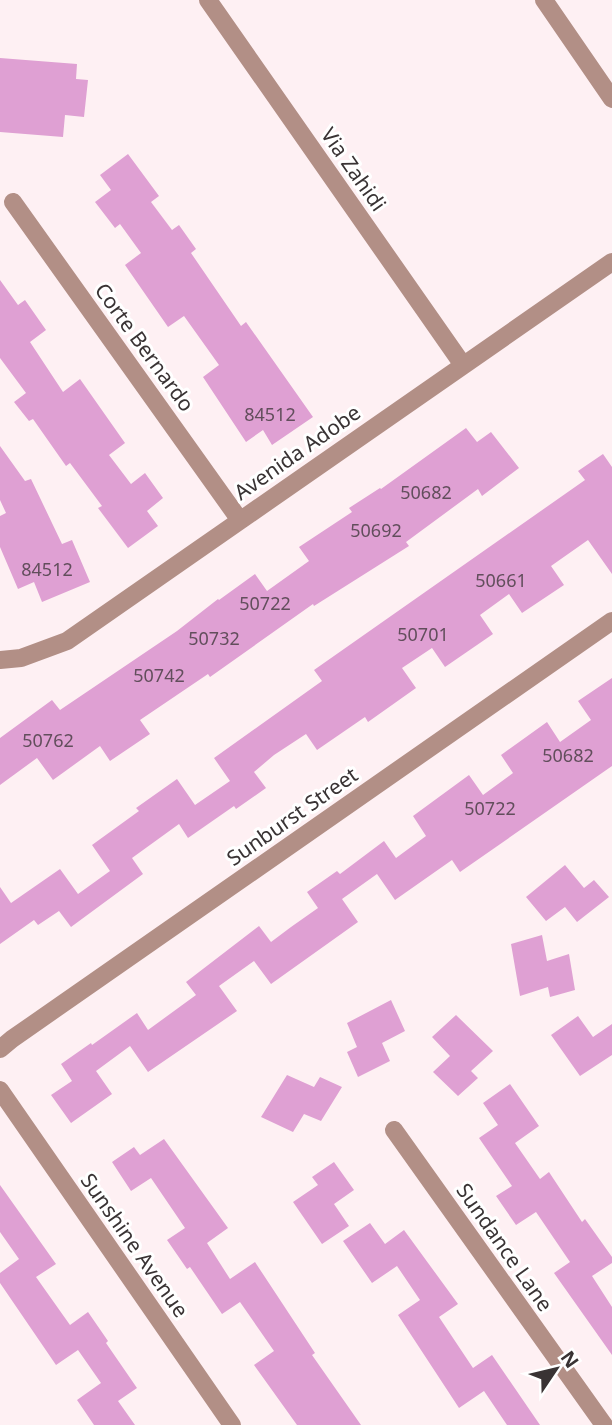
<svg xmlns="http://www.w3.org/2000/svg" width="612" height="1425" font-family="'Noto Sans',sans-serif">
<style>
.building{fill:#dfa0d3}
.lines{fill:none;stroke-linecap:round;stroke-linejoin:round}
.minor{stroke:#b28f86;stroke-width:18}
.labels{text-anchor:middle;dominant-baseline:central;stroke-width:6;stroke-linejoin:round;paint-order:stroke}
.number-label{font-size:18px;fill:#624e5c}
.street-label{font-size:21px;fill:#393334;stroke:#fff}
</style>
<rect width="100%" height="100%" fill="#fef0f3"/>
<path class="building" d="M 0,58 L 77,64 L 76,79 L 88,80 L 84,117 L 65,115 L 63,137 L 0,132 Z
M 128,154 L 159,196 L 151,202 L 172,230 L 179,225 L 196,249 L 191,253 L 241,326 L 246,322 L 313,417 L 272,445 L 263,430 L 246,442 L 203,377 L 219,365 L 184,316 L 168,327 L 125,265 L 141,253 L 120,224 L 115,228 L 95,202 L 111,190 L 100,175 Z
M 0,280 L 18,305 L 25,300 L 46,330 L 30,342 L 63,392 L 80,379 L 125,443 L 109,455 L 131,484 L 145,473 L 163,498 L 147,511 L 158,526 L 128,548 L 98,508 L 102,506 L 70,463 L 66,466 L 33,419 L 29,421 L 14,402 L 26,393 L 0,358 Z
M 466,428 L 477,442 L 491,432 L 519,468 L 482,496 L 478,489 L 406,542 L 409,546 L 314,606 L 313,604 L 210,677 L 208,674 L 140,720 L 150,734 L 110,761 L 100,746 L 53,780 L 37,758 L 0,785 L 0,738 L 52,700 L 60,710 L 177,631 L 218,599 L 219,600 L 255,574 L 267,591 L 309,561 L 299,547 L 352,512 L 349,508 L 380,488 L 381,489 Z
M 0,446 L 25,481 L 31,479 L 62,544 L 72,540 L 90,582 L 42,602 L 34,582 L 18,589 L 0,547 L 0,516 L 6,513 L 0,500 Z
M 603,454 L 612,467 L 612,574 L 588,540 L 551,566 L 564,585 L 522,613 L 509,594 L 480,615 L 493,634 L 445,667 L 432,648 L 402,668 L 416,688 L 368,722 L 365,717 L 317,750 L 306,734 L 274,755 L 254,772 L 266,788 L 236,809 L 234,806 L 188,838 L 179,824 L 132,858 L 143,874 L 71,927 L 59,911 L 38,925 L 34,920 L 0,944 L 0,887 L 11,903 L 60,869 L 78,894 L 110,871 L 92,845 L 139,811 L 136,808 L 177,779 L 195,805 L 230,781 L 214,758 L 322,681 L 314,670 L 585,480 L 578,471 Z
M 612,678 L 612,766 L 460,872 L 452,860 L 395,900 L 377,874 L 342,899 L 358,922 L 271,984 L 254,961 L 219,986 L 237,1011 L 148,1072 L 130,1046 L 96,1071 L 112,1094 L 71,1123 L 51,1095 L 72,1081 L 61,1064 L 91,1043 L 92,1045 L 137,1013 L 148,1030 L 196,995 L 186,982 L 259,926 L 271,942 L 291,927 L 318,908 L 307,892 L 337,871 L 340,874 L 384,841 L 396,858 L 426,836 L 413,816 L 469,775 L 483,795 L 513,773 L 501,755 L 547,722 L 560,742 L 591,720 L 578,701 Z
M 565,865 L 584,888 L 594,880 L 609,897 L 577,922 L 565,907 L 546,921 L 526,897 Z
M 542,935 L 547,961 L 569,954 L 575,990 L 550,997 L 548,987 L 520,996 L 511,944 Z
M 391,1000 L 405,1031 L 382,1043 L 390,1061 L 358,1077 L 347,1052 L 357,1047 L 347,1023 Z
M 456,1015 L 493,1051 L 471,1071 L 478,1078 L 458,1096 L 433,1072 L 450,1056 L 432,1037 Z
M 578,1016 L 593,1037 L 612,1024 L 612,1055 L 580,1076 L 551,1035 Z
M 287,1075 L 314,1087 L 320,1077 L 342,1087 L 321,1121 L 304,1114 L 293,1132 L 261,1117 Z
M 510,1084 L 539,1126 L 515,1143 L 540,1179 L 549,1172 L 582,1222 L 585,1219 L 612,1257 L 612,1263 L 592,1276 L 612,1307 L 612,1355 L 554,1273 L 570,1262 L 536,1212 L 516,1225 L 496,1196 L 512,1186 L 479,1138 L 498,1125 L 483,1103 Z
M 164,1139 L 228,1228 L 207,1243 L 230,1279 L 255,1262 L 315,1353 L 312,1355 L 361,1425 L 297,1425 L 254,1365 L 274,1351 L 240,1302 L 222,1314 L 190,1267 L 187,1269 L 167,1240 L 185,1228 L 151,1178 L 131,1191 L 112,1162 L 134,1147 L 140,1155 Z
M 334,1162 L 354,1190 L 334,1204 L 349,1226 L 322,1244 L 293,1202 L 318,1185 L 312,1177 Z
M 0,1185 L 56,1264 L 36,1277 L 70,1325 L 88,1312 L 108,1341 L 106,1343 L 137,1388 L 118,1401 L 135,1425 L 94,1425 L 77,1400 L 101,1383 L 78,1350 L 56,1365 L 0,1283 L 0,1273 L 19,1259 L 0,1232 Z
M 370,1223 L 385,1244 L 404,1230 L 458,1304 L 439,1317 L 473,1368 L 492,1355 L 540,1425 L 507,1425 L 484,1391 L 459,1408 L 398,1315 L 420,1300 L 397,1266 L 372,1283 L 343,1241 Z"/>
<g class="lines">
<path class="minor" d="M 208,0 L 463,365
M 544,0 L 612,99
M 13,202 L 239,519
M 0,660 L 21,658 L 67,641 L 612,262
M 0,1049 L 12,1039 L 612,621
M 0,1090 L 232,1425
M 394,1130 L 604,1425"/>
</g>
<g class="labels">
<g class="number-label">
<text x="270" y="414">84512</text>
<text x="426" y="492">50682</text>
<text x="376" y="530">50692</text>
<text x="47" y="569">84512</text>
<text x="501" y="580">50661</text>
<text x="265" y="603">50722</text>
<text x="423" y="634">50701</text>
<text x="214" y="638">50732</text>
<text x="159" y="675">50742</text>
<text x="48" y="740">50762</text>
<text x="568" y="755">50682</text>
<text x="490" y="808">50722</text>
</g>
<g class="street-label">
<text transform="translate(354 169) rotate(55)">Via Zahidi</text>
<text transform="translate(145 347) rotate(54)">Corte Bernardo</text>
<text transform="translate(297 452) rotate(-35)">Avenida Adobe</text>
<text transform="translate(292 816) rotate(-35)">Sunburst Street</text>
<text transform="translate(135 1245) rotate(55)">Sunshine Avenue</text>
<text transform="translate(505 1247) rotate(55)">Sundance Lane</text>
</g>
</g>
<g transform="translate(556 1369) rotate(55)" stroke="#ffffff" stroke-width="5" paint-order="stroke">
<path d="M0-5L12 26L0 18L-12 26Z" fill="#393334"/>
<text y="-10" font-size="19" font-weight="bold" text-anchor="middle" fill="#393334">N</text>
</g>
</svg>
